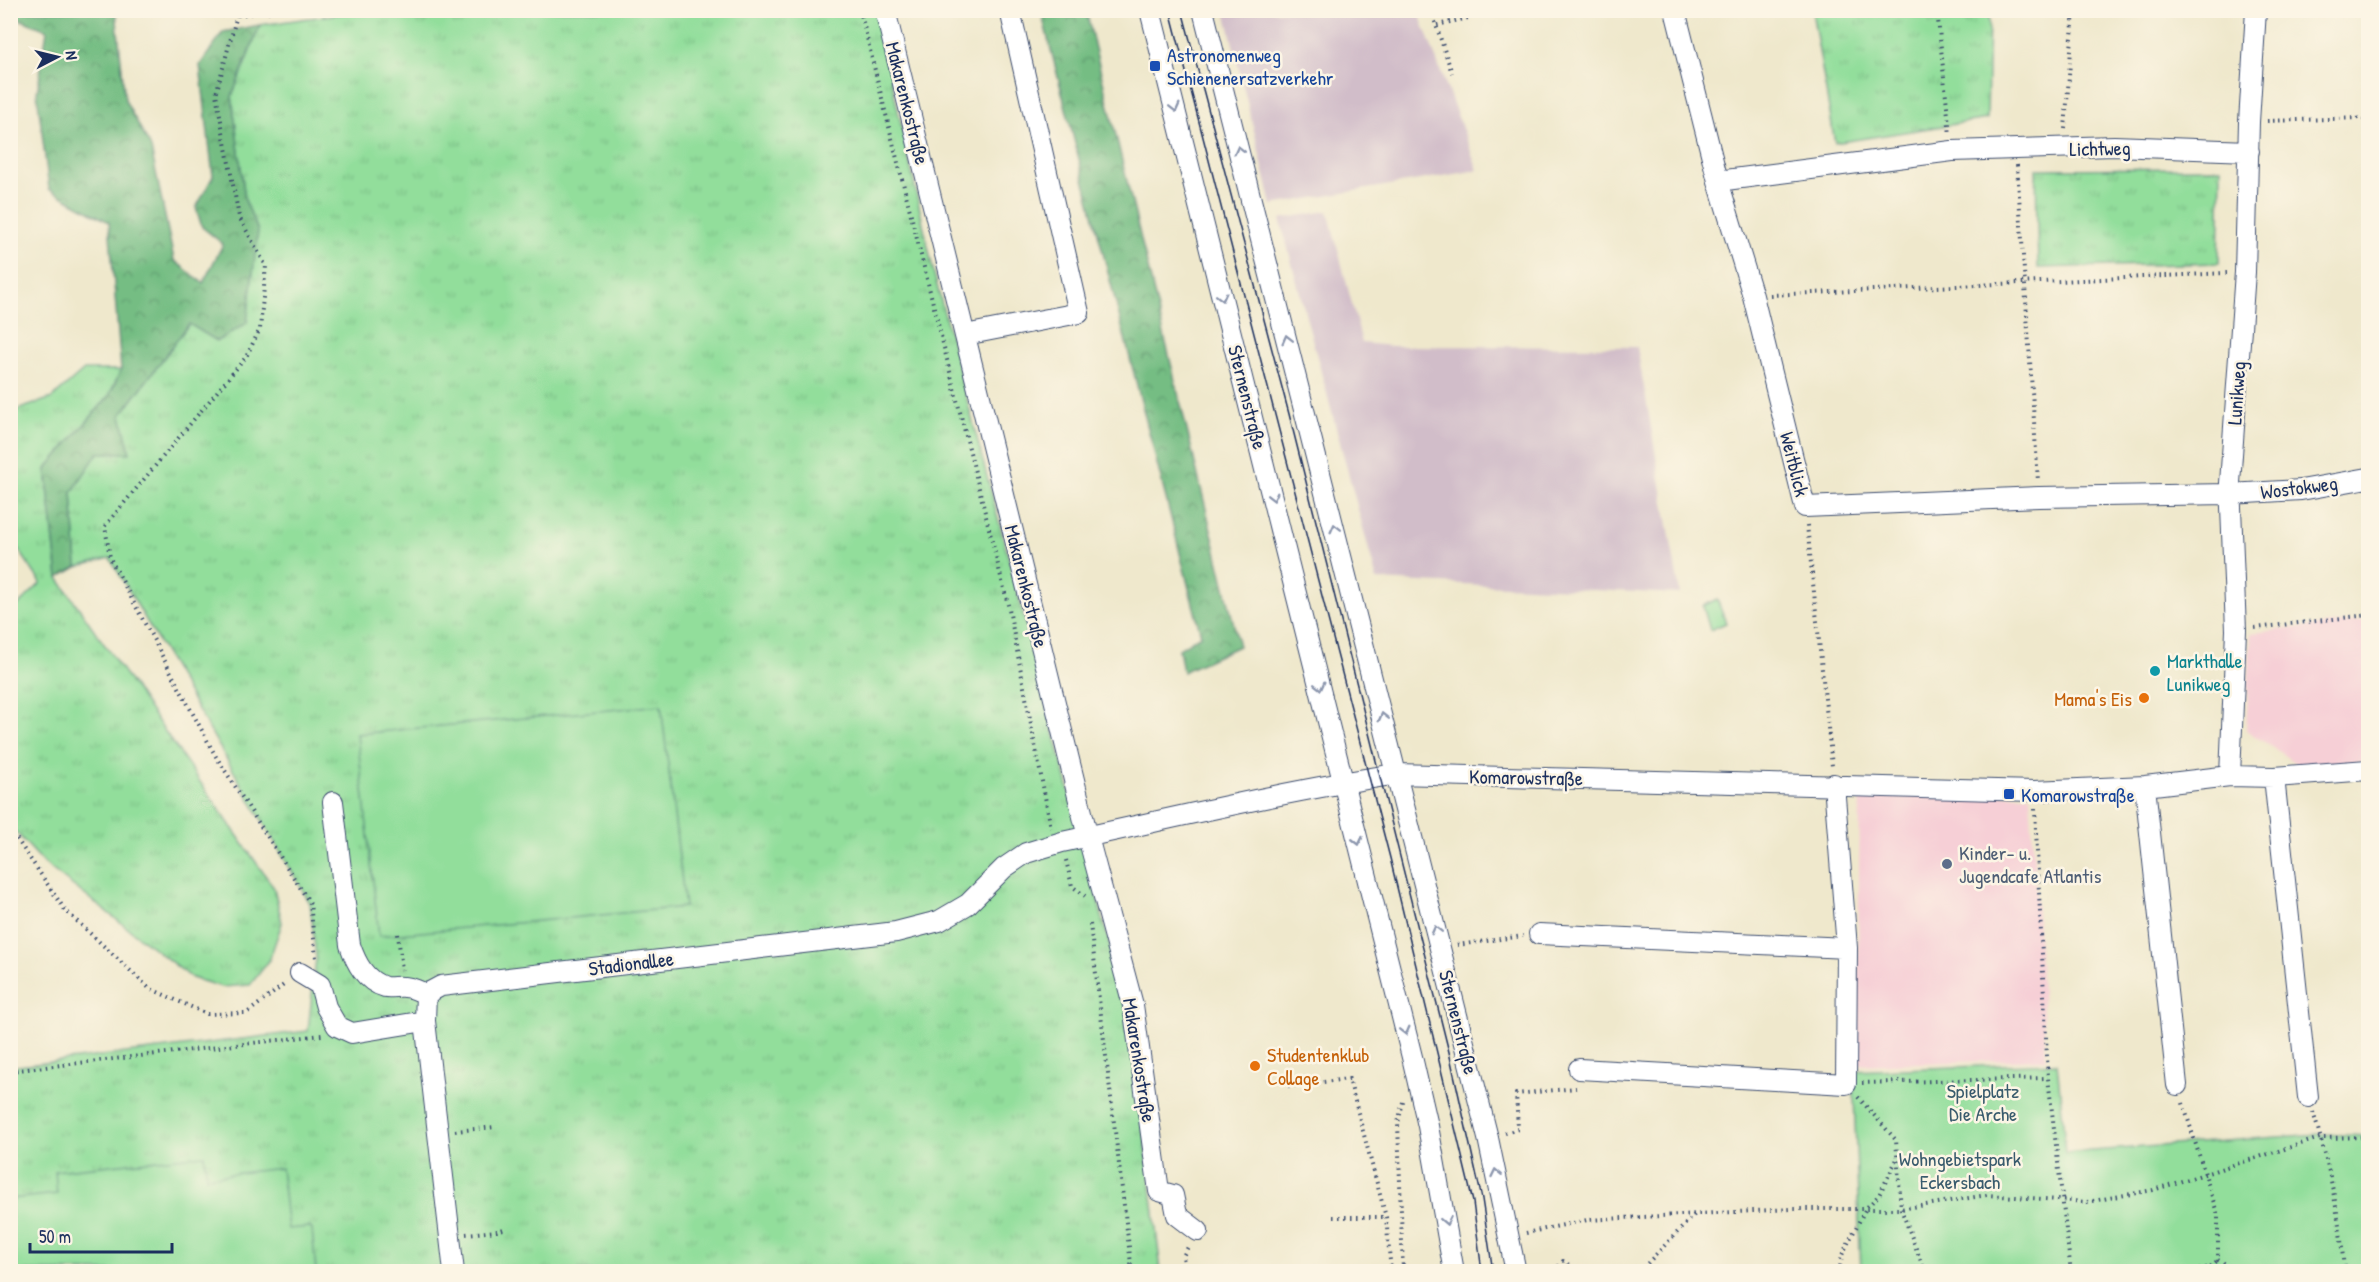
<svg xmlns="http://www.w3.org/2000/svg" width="2379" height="1282" font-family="'Patrick Hand',sans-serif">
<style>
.built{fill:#f6cfd6}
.industrial{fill:#d1bdc9}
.grass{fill:url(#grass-tufts);stroke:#56867c;stroke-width:1.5}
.forest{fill:url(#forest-crowns);stroke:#487670;stroke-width:1.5}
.green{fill:#92de9b;stroke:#56867c;stroke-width:1.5}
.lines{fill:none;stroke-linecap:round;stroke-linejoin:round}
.minor-casing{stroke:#3b4b6e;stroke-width:22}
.path{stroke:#3b4b6e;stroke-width:4;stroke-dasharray:1.5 4.5;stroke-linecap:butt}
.minor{stroke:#fff;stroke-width:20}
.tram{stroke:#1b2f5e;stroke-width:1.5}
.oneway{stroke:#8d97ae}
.transit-dot{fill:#1a4fb4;stroke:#fcf5e5;stroke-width:2}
.culture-dot{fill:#0f9aa8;stroke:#fcf5e5;stroke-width:2}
.food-dot{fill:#e8710a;stroke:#fcf5e5;stroke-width:2}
.service-dot{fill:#5c6f8a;stroke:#fcf5e5;stroke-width:2}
.labels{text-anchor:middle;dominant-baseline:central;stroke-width:5;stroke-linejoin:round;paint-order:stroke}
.transit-label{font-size:20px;fill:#164399;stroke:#fcf5e5;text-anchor:start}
.street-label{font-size:20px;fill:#1b2f5e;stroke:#fcf5e5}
.culture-label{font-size:20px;fill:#0d838f;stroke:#fcf5e5;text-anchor:start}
.food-label{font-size:20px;fill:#c56008;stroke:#fcf5e5;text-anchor:end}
.service-label{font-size:20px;fill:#4e5e75;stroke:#fcf5e5;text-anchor:start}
.park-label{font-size:20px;fill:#395b6d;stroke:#fcf5e5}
</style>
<defs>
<pattern id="grass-tufts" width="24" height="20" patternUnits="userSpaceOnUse" patternTransform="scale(1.5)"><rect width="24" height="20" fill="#92de9b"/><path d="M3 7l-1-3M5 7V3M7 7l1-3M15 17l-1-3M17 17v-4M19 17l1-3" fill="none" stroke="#7dbf88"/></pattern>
<pattern id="forest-crowns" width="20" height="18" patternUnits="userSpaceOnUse" patternTransform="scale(1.5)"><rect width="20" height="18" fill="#75bd83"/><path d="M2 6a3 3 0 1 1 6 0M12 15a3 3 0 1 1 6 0" fill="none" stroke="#5f9a6e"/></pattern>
</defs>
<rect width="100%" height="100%" fill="#fcf5e5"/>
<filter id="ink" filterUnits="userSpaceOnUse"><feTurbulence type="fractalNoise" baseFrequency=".0167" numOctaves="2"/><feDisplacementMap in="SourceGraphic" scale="12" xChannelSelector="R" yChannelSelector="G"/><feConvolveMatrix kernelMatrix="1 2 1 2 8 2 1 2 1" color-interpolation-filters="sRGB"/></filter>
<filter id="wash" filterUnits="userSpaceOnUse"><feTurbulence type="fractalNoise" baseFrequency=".008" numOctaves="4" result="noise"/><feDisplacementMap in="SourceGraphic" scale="24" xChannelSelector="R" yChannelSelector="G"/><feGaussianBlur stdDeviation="1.35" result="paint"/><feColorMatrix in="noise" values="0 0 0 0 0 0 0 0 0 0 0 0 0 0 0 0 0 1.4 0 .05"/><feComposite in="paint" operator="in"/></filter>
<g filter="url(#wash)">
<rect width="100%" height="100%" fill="#efe8cc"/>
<path class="built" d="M 2368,620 L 2368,761 L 2303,768 L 2246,730 L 2251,633 Z
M 1860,794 L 2030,795 L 2046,1059 L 1857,1065 Z"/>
<path class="industrial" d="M 1225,11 L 1418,11 L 1478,170 L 1272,205 Z
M 1328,211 L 1362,343 L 1391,346 L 1637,347 L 1680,594 L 1377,580 L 1280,219 Z"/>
<path class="grass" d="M 367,10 L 876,11 L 934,274 L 1132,1031 L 1161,1271 L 11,1271 L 10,1067 L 308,1031 L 316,958 L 310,903 L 110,558 L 77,567 L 72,492 L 121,415 L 258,231 L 245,200 L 232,96 L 260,25 Z
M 1812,11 L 1989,11 L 1987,119 L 1835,143 Z
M 2221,168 L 2219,263 L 2038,268 L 2036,169 Z
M 84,370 L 121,370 L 109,396 L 46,469 L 58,578 L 274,888 L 282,923 L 269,961 L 250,985 L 222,987 L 192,978 L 45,864 L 11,827 L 10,613 L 41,583 L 11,538 L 11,412 L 52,398 Z"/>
<path class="forest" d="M 10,11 L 116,11 L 125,100 L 151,148 L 174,260 L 203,283 L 223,244 L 202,227 L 196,208 L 213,176 L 200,65 L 223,32 L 260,25 L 232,96 L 245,200 L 258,231 L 247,323 L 217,341 L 189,324 L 121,415 L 130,453 L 98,453 L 72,492 L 77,567 L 58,578 L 46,469 L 109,396 L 121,370 L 109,222 L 49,189 L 37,93 L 47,30 L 11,16 Z
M 1041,11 L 1086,11 L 1239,646 L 1183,672 L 1179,649 L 1201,635 Z"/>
<path class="green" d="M 1717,599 L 1726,623 L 1710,630 L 1703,606 Z
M 661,705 L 685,907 L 379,936 L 357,734 Z
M 2057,1063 L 2066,1153 L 2320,1134 L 2368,1136 L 2368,1271 L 1861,1271 L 1853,1071 Z
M 204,1155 L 207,1177 L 281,1168 L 288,1229 L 309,1227 L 312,1229 L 316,1271 L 11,1271 L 11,1199 L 57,1194 L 55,1171 Z"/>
</g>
<g filter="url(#ink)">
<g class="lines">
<defs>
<path id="minor" d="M 885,10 L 1088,837 L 1133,1005 L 1159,1191 L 1173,1195 L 1177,1215 L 1198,1231
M 1150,10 L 1412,1057 L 1428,1126 L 1454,1272
M 1203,10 L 1488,1138 L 1516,1272
M 1675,10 L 1718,181 L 1753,296 L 1805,507 L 2039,497 L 2230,494 L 2301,490 L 2368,478
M 1718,181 L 1952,151 L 2114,146 L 2249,151
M 965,335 L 1079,313 L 1010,10
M 2230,776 L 2236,630 L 2230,483 L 2245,272 L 2249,122 L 2256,10
M 2274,777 L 2308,1097
M 2145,786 L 2177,1085
M 333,802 L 350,945 C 356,963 365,981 385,987 C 391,988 398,986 404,987 C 412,987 419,991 426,994
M 1539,934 L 1847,948
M 300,973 L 320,985 L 326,1007 L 337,1026 L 352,1033 L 425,1021
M 1579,1069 L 1846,1084 L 1847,948 L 1834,784
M 454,1272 L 425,1021 L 426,994 L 441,986 L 896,932 L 939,921 L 968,904 L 1004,868 L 1026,853 L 1062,842 C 1174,818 1285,791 1397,774 L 2034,791 L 2145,786 L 2230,776 L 2274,777 L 2368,770"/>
</defs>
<use href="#minor" class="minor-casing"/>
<path class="path" d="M 236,10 L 237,15 L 280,10
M 860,10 L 1009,609 L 1051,828
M 1431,10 L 1452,73
M 1937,10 L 1950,135
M 237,15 L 216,94 L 239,217 L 266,266 L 260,329 L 246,357 L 105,526 L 110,558 L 215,755 L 310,903 L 316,958 L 314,960
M 1437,25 L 1504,10
M 2267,121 L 2361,118 L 2368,121
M 2065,129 L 2074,10
M 2017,165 L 2038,481
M 1770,295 L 2227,273
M 1807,525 L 1832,766
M 2255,628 L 2368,615
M 2035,809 L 2048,1078 L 2071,1272
M 10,829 L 65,910 L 149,988 L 207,1014 L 247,1013 L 285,984
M 1066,860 L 1072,886 L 1085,896
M 1090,924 L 1132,1272
M 398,934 L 402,970
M 1457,945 L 1523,936
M 10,1071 L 322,1035
M 1862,1083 L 2048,1078
M 1288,1086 L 1349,1079 L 1386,1217 L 1391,1272
M 1858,1097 L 1896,1140 L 1901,1209 L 1925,1272
M 1403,1102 L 1398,1123 L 1403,1272
M 2183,1103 L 2218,1216 L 2218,1260 L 2241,1272
M 2313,1112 C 2328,1160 2341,1221 2344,1272
M 455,1131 L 495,1127
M 1505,1133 L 1518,1129 L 1516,1094 L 1576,1088
M 1333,1217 L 1386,1217
M 1526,1233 L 1587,1220 L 1791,1209 L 1901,1209 L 1987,1195 L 2087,1202 L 2153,1190 L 2320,1138 L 2368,1137
M 466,1234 L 497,1231 L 507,1228
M 1185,1272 L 1183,1256 L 1188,1247
M 1558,1272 L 1558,1267 L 1563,1261 L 1569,1265 L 1572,1272
M 1639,1272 L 1696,1213
M 1839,1272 L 1842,1255 L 1866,1208 L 1879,1195 L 1897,1159
M 2188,1272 L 2210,1267
M 2209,1272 L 2210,1267 L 2218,1260"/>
<use href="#minor" class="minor"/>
<path class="tram" d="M 1170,10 L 1390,858 L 1473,1202 L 1482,1272
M 1182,10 L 1289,414 L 1449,1052 L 1482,1199 L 1493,1272"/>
</g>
<defs><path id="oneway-chevron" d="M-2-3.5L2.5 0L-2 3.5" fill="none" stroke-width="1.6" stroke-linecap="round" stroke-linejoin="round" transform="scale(1.5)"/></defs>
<g class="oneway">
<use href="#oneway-chevron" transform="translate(1175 108) rotate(76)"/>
<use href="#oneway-chevron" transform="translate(1239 150) rotate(-104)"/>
<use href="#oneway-chevron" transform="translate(1222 297) rotate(76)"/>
<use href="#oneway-chevron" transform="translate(1287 339) rotate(-104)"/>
<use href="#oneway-chevron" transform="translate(1273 497) rotate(76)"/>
<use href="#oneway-chevron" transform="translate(1335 528) rotate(-104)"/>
<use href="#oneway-chevron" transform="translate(1320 686) rotate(76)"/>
<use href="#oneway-chevron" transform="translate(1383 717) rotate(-104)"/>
<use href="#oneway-chevron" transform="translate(1358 841) rotate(77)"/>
<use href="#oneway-chevron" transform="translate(1436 930) rotate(-104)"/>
<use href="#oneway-chevron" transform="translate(1405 1031) rotate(76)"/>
<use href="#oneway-chevron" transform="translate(1496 1173) rotate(-102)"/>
<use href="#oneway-chevron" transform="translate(1446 1221) rotate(79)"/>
</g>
</g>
<g class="transit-dot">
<rect x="1149" y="60" width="12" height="12" rx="3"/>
<rect x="2003" y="788" width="12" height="12" rx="3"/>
</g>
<circle class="culture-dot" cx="2155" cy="671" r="6"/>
<g class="food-dot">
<circle cx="2144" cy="698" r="6"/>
<circle cx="1255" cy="1066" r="6"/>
</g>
<circle class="service-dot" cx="1947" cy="864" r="6"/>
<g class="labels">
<g class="transit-label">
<text x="1167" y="54">Astronomenweg<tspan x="1167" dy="23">Schienenersatzverkehr</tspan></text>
<text x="2021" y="794">Komarowstraße</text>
</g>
<g class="street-label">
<text transform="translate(908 103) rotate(76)">Makarenkostraße</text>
<text transform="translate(2100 148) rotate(-1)">Lichtweg</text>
<text transform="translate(2236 393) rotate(-86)">Lunikweg</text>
<text transform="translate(1248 397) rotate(76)">Sternenstraße</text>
<text transform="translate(1795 464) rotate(76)">Weitblick</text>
<text transform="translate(2299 487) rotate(-7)">Wostokweg</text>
<text transform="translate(1027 586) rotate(76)">Makarenkostraße</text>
<text transform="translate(1526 777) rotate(1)">Komarowstraße</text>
<text transform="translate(631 963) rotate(-7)">Stadionallee</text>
<text transform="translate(1459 1022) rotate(76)">Sternenstraße</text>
<text transform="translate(1140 1060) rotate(81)">Makarenkostraße</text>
</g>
<g class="culture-label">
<text x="2167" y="660">Markthalle<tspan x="2167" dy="23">Lunikweg</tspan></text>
</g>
<g class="food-label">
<text x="2132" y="698">Mama's Eis</text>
<text x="1267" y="1054" text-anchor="start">Studentenklub<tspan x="1267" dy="23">Collage</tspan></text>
</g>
<g class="service-label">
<text x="1959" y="852">Kinder- u.<tspan x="1959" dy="23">Jugendcafe Atlantis</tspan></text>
</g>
<g class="park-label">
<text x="1983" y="1090">Spielplatz<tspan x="1983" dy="23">Die Arche</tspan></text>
<text x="1960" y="1158">Wohngebietspark<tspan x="1960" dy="23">Eckersbach</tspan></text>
</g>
</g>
<rect width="2379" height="1282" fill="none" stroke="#fcf5e5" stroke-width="36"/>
<g transform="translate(57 57) rotate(83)" stroke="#fcf5e5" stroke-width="4.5" paint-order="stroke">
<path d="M0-4.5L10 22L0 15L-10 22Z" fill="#1b2f5e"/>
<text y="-9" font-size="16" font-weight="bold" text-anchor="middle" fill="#1b2f5e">N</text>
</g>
<path d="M30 1243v9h142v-9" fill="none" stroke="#1b2f5e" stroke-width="3"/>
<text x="39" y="1243" font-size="18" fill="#1b2f5e" stroke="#fcf5e5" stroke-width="4.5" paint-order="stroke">50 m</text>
</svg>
